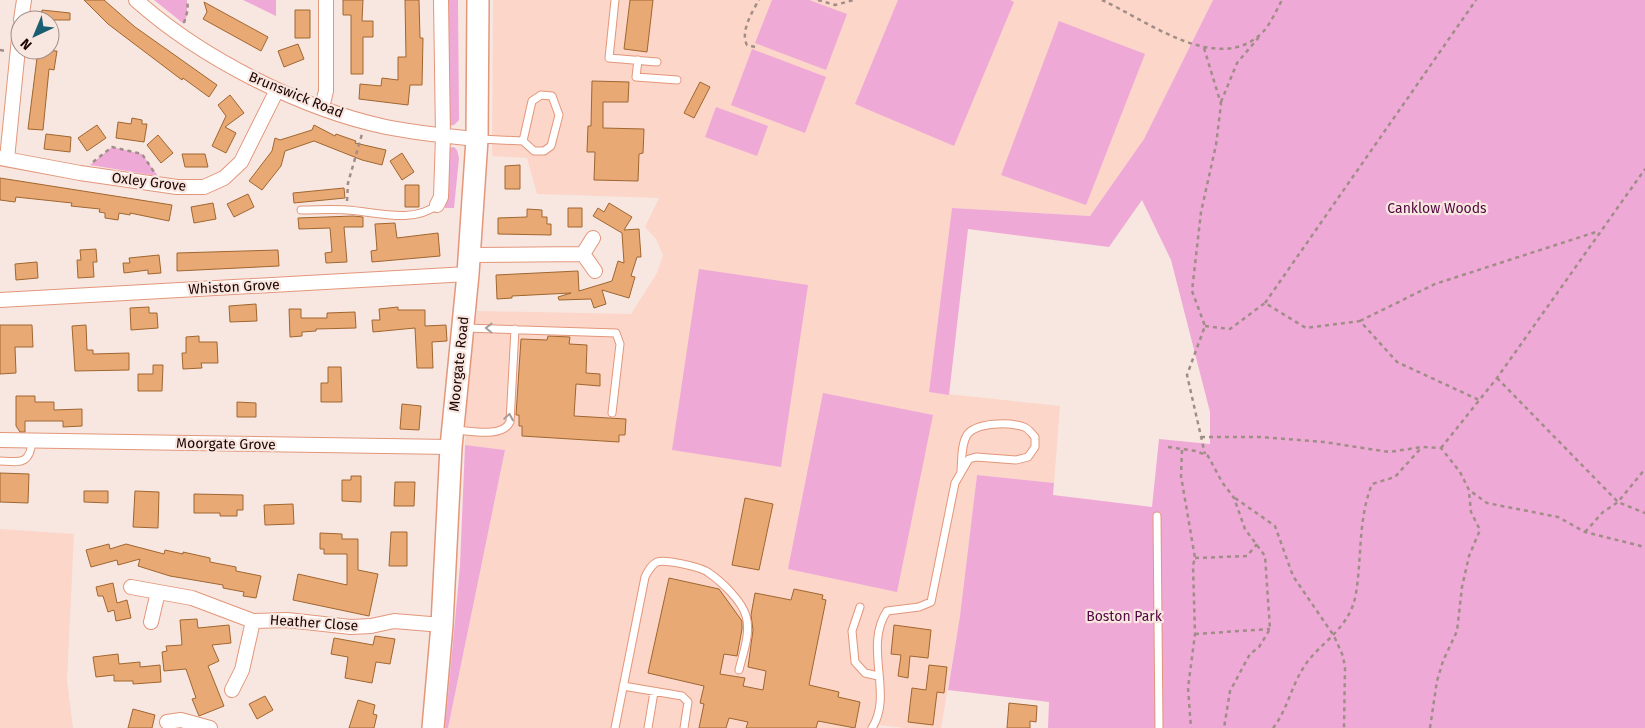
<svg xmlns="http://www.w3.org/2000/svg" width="1645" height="728" font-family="'Fira Sans',sans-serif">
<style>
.built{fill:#fbd6c9}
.green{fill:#efa9d6}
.building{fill:#e8a974;stroke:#a06630}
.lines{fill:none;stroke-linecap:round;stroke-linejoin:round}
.lane-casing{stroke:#e3967a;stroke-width:9}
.street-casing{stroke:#e3967a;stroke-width:16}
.primary-casing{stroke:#e3967a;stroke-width:24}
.path{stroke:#a18d87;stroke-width:2.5;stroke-dasharray:4 4;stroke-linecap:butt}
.lane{stroke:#fff;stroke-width:7}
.street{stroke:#fff;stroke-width:14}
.primary{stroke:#fff;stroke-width:21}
.oneway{stroke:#a59b99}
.labels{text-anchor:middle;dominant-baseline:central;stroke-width:4.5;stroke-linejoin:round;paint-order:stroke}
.street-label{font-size:14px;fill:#1f0500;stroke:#f8e7e1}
.park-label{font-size:14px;fill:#50083e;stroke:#f8e7e1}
</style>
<rect width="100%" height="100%" fill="#f8e7e1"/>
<path class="built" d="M 493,0 L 1213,0 L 1144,139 L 1090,216 L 952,208 L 929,392 L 1060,406 L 1054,483 L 977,475 L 960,616 L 941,728 L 905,728 L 879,725 L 878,728 L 448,728 L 505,450 L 465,445 L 467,393 L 477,311 L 631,314 L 657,273 L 663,255 L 656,239 L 645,227 L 659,198 L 537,194 L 527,158 L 492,156 Z
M 0,529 L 74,534 L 67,680 L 73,728 L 0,728 Z"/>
<path class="green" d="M 154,0 L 187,0 L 187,15 L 184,24 Z
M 242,0 L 276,0 L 276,16 L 243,0 Z
M 449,0 L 458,0 L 459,120 L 454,125 L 449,126 Z
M 772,0 L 809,0 L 847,14 L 826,70 L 755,43 Z
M 898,0 L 1010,0 L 1014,2 L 954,146 L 855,104 Z
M 1213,0 L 1645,0 L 1645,728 L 1048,728 L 1049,702 L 948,690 L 960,616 L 977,475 L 1054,483 L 1053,495 L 1152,507 L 1159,439 L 1210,444 L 1210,412 L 1171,260 L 1142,200 L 1109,247 L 968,229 L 949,395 L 929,392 L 952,208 L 1090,216 L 1144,139 Z
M 1059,21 L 1145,54 L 1086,205 L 1001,175 Z
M 752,49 L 826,77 L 805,133 L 731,105 Z
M 716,107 L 768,126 L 757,156 L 705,137 Z
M 112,147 L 142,154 L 158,176 L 90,165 Z
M 454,147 L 457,150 L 459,158 L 454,208 L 445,208 L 448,148 Z
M 699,269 L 808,285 L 781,467 L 672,450 Z
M 823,393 L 933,415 L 897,592 L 788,569 Z
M 465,445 L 505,450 L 448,728 L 445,728 L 460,566 Z"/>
<path class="building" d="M 84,0 L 104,0 L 135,27 L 217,85 L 209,97 L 183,78 L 182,80 L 108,24 Z
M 343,0 L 363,0 L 362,21 L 373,21 L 373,37 L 363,37 L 363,74 L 351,74 L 351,15 L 343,15 Z
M 405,0 L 419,0 L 420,38 L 423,38 L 422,85 L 410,85 L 408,105 L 359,99 L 360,84 L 381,86 L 382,78 L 398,80 L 398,57 L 406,57 Z
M 630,0 L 653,0 L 647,52 L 624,49 Z
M 204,2 L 268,37 L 261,51 L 203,19 L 207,12 Z
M 42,10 L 70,13 L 70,20 L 41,20 Z
M 295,10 L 310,10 L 310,38 L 295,38 Z
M 298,44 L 304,59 L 284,67 L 278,51 Z
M 38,50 L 57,51 L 54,70 L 49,69 L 43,130 L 28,129 Z
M 592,81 L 629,82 L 628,102 L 603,102 L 603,128 L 644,129 L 643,153 L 639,154 L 638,181 L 594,180 L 595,152 L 587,152 L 588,126 L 591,126 Z
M 700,82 L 710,87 L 694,118 L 684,113 Z
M 230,95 L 244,113 L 225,127 L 236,133 L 226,153 L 212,146 L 226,116 L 218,105 Z
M 132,118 L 142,120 L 142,124 L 147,124 L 144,142 L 116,138 L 118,122 L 131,124 Z
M 97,125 L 106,138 L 87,151 L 78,138 Z
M 314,125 L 335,136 L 336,134 L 356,141 L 355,143 L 386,150 L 382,165 L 362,160 L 314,141 L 285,151 L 281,166 L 262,190 L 249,181 L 272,151 L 275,138 L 280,140 L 312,130 Z
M 46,134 L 71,137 L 70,152 L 44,149 Z
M 158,135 L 173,153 L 161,163 L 147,145 Z
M 402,153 L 414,172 L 402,180 L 390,161 Z
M 182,154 L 205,154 L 208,167 L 185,167 Z
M 520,165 L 520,189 L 505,189 L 505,166 Z
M 0,178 L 172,205 L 169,221 L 130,213 L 130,215 L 119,213 L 118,220 L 105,218 L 105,213 L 99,212 L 100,209 L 71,206 L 72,203 L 16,197 L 15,202 L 0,200 Z
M 405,185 L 419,185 L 419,207 L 405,207 Z
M 344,188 L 345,198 L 294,203 L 293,193 Z
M 248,194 L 254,207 L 234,217 L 227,204 Z
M 213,203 L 216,219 L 194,223 L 191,207 Z
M 609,203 L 632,217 L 624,230 L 639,229 L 641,257 L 637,257 L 631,276 L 635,277 L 629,298 L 602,290 L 606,304 L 594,308 L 591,299 L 559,300 L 558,297 L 571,293 L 512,296 L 512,298 L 497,299 L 496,275 L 578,271 L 579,291 L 612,281 L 618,261 L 624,263 L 622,233 L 593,216 L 598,208 L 604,212 Z
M 568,208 L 582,208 L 582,227 L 568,227 Z
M 527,209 L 542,210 L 542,217 L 547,217 L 547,224 L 551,224 L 551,235 L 498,234 L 498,218 L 527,217 Z
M 353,216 L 363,217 L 363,227 L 344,227 L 347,262 L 326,263 L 325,253 L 332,252 L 330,228 L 299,229 L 298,218 Z
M 395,223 L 397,238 L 438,233 L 440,256 L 372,262 L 371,251 L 377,250 L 375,224 Z
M 96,249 L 97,262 L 93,262 L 94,277 L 78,278 L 77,260 L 81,260 L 80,250 Z
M 278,250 L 279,266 L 177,271 L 177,253 Z
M 159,255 L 161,273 L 148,274 L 148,270 L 124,273 L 123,263 L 130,263 L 129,258 Z
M 37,262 L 38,278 L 16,280 L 15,264 Z
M 256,304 L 257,321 L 230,322 L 229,306 Z
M 149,307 L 149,313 L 157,313 L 158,328 L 131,330 L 130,308 Z
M 398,307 L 398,310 L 425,310 L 425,326 L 446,325 L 447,341 L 432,342 L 433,368 L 417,368 L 415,328 L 373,332 L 372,320 L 380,320 L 379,309 Z
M 289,309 L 301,309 L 301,318 L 327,318 L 327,313 L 355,312 L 356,328 L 316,329 L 316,331 L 302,332 L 302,336 L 290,337 Z
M 0,325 L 32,325 L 33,347 L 15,347 L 16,373 L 0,374 Z
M 86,325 L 87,350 L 93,350 L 93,354 L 129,353 L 129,370 L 75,371 L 72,326 Z
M 199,336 L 199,342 L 217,342 L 218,363 L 201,363 L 202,368 L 183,369 L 182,353 L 186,353 L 186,337 Z
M 548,336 L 570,337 L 569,344 L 587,345 L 586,373 L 600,374 L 600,386 L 576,384 L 574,416 L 626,419 L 625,435 L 619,435 L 619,442 L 522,436 L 522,426 L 519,426 L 519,415 L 516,415 L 521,339 L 547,340 Z
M 153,365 L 163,365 L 162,391 L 138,391 L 138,374 L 153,374 Z
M 328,367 L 341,367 L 342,402 L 321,402 L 321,383 L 328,383 Z
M 16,396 L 35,396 L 35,402 L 54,402 L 54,410 L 82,409 L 82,426 L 63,427 L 63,421 L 25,421 L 25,432 L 20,432 L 16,426 Z
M 237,402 L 256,403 L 256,417 L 237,417 Z
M 402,404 L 421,406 L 419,430 L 400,429 Z
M 0,473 L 29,474 L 28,503 L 0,502 Z
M 351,476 L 361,476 L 361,502 L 342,501 L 342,480 L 351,480 Z
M 395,482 L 415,482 L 414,506 L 394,506 Z
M 84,491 L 108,491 L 108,503 L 84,502 Z
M 135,491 L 159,492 L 158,528 L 133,527 Z
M 194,494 L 243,495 L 243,510 L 237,510 L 237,516 L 220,516 L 220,513 L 194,513 Z
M 745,498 L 773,504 L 759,570 L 732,565 Z
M 293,504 L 294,524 L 265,525 L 264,505 Z
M 391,532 L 407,532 L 407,566 L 389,566 Z
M 320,533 L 342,534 L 342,539 L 358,539 L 358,570 L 378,574 L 369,616 L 293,600 L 298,574 L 347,585 L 347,554 L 324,554 L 324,549 L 320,549 Z
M 109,544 L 110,549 L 126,544 L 164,554 L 165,550 L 183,554 L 183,552 L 210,558 L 210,562 L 236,567 L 236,571 L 261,576 L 256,598 L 243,596 L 244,592 L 223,588 L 223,585 L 170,576 L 138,566 L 140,559 L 118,565 L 117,560 L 91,567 L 86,550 Z
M 669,578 L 719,589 L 742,621 L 742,629 L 737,656 L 724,654 L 720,674 L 745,678 L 743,686 L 763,690 L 766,671 L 748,667 L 753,630 L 751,615 L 755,593 L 791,600 L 794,589 L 823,595 L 822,599 L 826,600 L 809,685 L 839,692 L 838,697 L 860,702 L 855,728 L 818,721 L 816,728 L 746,728 L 748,722 L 729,718 L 726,728 L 699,728 L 704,704 L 700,703 L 704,686 L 648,673 Z
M 113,583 L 117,603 L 127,600 L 131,618 L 116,621 L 114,610 L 108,612 L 103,596 L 98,596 L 96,587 Z
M 197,619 L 198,628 L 229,625 L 231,643 L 212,645 L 219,661 L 208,666 L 224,706 L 199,716 L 192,699 L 196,698 L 186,669 L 164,671 L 162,652 L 167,651 L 166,646 L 182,645 L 180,620 Z
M 894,625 L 931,630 L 928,658 L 910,656 L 908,678 L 898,676 L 901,655 L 891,654 Z
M 375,636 L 395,639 L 390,664 L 376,662 L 372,683 L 345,678 L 348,657 L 331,654 L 334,638 L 373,645 Z
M 118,654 L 119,664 L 140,662 L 140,667 L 160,665 L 161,682 L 133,684 L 133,681 L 114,681 L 114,675 L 96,677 L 93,657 Z
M 929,665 L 947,667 L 944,693 L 937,692 L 933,725 L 908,722 L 912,688 L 926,690 Z
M 265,696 L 273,710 L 257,719 L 249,704 Z
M 358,700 L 375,705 L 373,714 L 377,715 L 374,728 L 349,728 Z
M 1009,703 L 1037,706 L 1036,722 L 1030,721 L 1030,728 L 1007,728 Z
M 133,709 L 155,715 L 152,728 L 128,728 Z"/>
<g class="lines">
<defs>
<path id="lane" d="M 615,0 L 609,58 L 657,62
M 638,60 L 636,77 L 677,80
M 480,139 L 523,141 L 532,101 L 541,95 L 552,96 L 559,115 L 551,146 L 544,151 L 534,151 L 523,141
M 301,210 C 316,210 332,209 347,210 C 376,212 413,224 437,205
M 466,328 L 616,333 L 620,344 L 612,413
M 456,430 C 472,431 502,438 510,422 L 515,329
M 0,461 C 20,462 30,465 32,441
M 1157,516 L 1159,728
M 860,607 L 852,631 L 855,662 L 865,673 L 878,676
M 623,686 L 682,696 L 688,702 L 684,728
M 615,728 L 645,577 C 648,571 651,565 657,562 C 665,559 702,567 709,573 C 722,582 742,601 746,616 C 751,633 743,653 739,670
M 648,728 L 654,692
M 872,728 C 894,694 863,647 887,611 L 919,607 L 931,602 L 955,483 L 969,459 L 976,457 L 1016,460 L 1028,457 L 1035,447 L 1035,437 C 1032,434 1028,428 1024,427 C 1010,422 976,422 967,435 C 961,445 962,459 961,470"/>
<path id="street" d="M 136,0 C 201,58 301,109 386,127 C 416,133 446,136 477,139
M 21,20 L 24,0
M 322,107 L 326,91 L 326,0
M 0,158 L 80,173 L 177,187 L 204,187 L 224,178 L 241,162 L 277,90
M 7,159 L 20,28
M 437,205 L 441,197 L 443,136 L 441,0
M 593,238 L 583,254 L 595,271
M 470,255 L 583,254
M 0,300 L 468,274
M 0,440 L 451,447
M 131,587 L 192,598 L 253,621 L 287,620 L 351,627 L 371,626 L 394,621 L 442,625
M 151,622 L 158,592
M 232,690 L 242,670 L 253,621
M 167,722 L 181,720 L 210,728"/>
<path id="primary" d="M 433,728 L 442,625 L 451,447 L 468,274 L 477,139 L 478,0"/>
</defs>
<use href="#lane" class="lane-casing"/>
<use href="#street" class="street-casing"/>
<use href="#primary" class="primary-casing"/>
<path class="path" d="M 818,0 L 835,5 L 854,0
M 1102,0 C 1146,20 1218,76 1262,33 C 1270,25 1276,11 1282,0
M 184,23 L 188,9 L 187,0
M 755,47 L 747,45 C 740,32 752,12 759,0
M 1204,48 L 1221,104 L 1216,145 L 1201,212 L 1192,291 L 1205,326 L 1187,375 L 1205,454
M 0,50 L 6,51
M 1221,102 L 1237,63 L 1259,37
M 93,162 L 112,147 L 142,154 L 154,172
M 347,201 L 348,183 L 362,134
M 1265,303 L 1476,0
M 1360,321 L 1435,284 L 1599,231
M 1205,326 L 1230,329 L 1265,303 L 1306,328 L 1360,321 L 1397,362 L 1479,400
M 1497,378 L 1618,502 L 1645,513
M 1201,437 L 1261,437 L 1324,442 L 1389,452 L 1422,447 L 1441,448 L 1460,472 L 1469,490 L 1487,503 L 1558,517 L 1585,532 L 1645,547
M 1168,447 L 1196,451 L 1208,456 L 1222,482 L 1234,498 L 1245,529 L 1265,556 L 1270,629 L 1259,647 L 1250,654 L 1230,691 L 1224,728
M 1441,448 L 1497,378 L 1645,169
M 1182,450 L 1181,476 L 1195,558 L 1193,565 L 1195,634 L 1188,688 L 1191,728
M 1235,498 L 1275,526 L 1293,576 L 1334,636 L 1343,656 L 1345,668 L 1344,728
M 1585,532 L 1603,512 L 1618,502 L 1645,469
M 1195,558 L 1247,556 L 1257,544
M 1195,634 L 1270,629
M 1273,728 C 1286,712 1291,688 1302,670 C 1318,642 1350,631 1356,593 C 1362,556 1358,519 1372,484 L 1395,477 L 1421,448
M 1430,728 L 1437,681 L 1443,661 L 1457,631 L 1462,587 L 1469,556 L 1480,530 L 1471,512 L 1469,492"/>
<use href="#lane" class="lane"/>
<use href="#street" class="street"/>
<use href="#primary" class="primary"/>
</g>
<defs><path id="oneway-chevron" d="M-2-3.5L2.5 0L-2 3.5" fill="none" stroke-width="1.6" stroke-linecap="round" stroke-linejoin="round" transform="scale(1.25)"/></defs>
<g class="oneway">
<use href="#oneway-chevron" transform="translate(489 328) rotate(-179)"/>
<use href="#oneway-chevron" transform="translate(509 417) rotate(-81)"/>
</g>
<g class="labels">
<g class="street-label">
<text transform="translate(296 95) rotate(22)">Brunswick Road</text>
<text transform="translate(149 182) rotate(7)">Oxley Grove</text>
<text transform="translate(234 287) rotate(-3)">Whiston Grove</text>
<text transform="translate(459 364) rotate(-84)">Moorgate Road</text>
<text transform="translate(226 444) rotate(1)">Moorgate Grove</text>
<text transform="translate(314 623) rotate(4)">Heather Close</text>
</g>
<g class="park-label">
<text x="1437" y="208">Canklow Woods</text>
<text x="1124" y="616">Boston Park</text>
</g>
</g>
<g transform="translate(35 35) rotate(224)"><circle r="24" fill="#f8e7e1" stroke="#a18d87"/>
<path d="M0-4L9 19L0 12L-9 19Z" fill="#1b5e71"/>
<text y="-8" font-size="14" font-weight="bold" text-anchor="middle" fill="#1f0500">N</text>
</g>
</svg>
